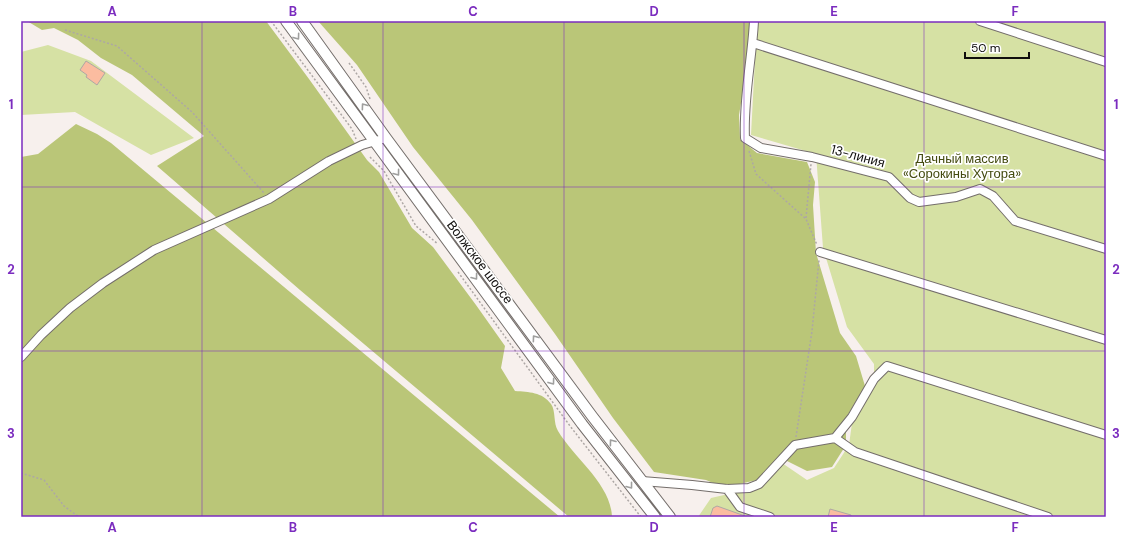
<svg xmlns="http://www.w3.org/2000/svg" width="1127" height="538" font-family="'DM Sans',sans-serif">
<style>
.green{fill:#d6e1a4}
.forest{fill:#bac678}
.building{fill:#fbbca0;stroke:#aea7a4}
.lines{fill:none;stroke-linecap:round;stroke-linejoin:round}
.minor-casing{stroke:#746e6b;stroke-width:10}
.major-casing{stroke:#746e6b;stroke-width:12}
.path{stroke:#ada7a5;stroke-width:1.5;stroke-dasharray:2 2;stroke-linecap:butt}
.minor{stroke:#fff;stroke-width:8}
.major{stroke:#fff;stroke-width:10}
.oneway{stroke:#9f9f9e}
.grid{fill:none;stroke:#7b2cbf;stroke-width:1;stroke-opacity:0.55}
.labels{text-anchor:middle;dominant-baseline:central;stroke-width:3.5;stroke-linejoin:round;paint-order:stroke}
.street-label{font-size:13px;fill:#100e0d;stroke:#fff}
.park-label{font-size:13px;fill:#444b10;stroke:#fff}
.neatline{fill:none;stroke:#7b2cbf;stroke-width:1.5}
.grid-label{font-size:13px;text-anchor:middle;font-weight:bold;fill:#7b2cbf}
</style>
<rect width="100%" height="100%" fill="#f7f0ed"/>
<path class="green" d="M 757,21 L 1106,21 L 1106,517 L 698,517 L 711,498 L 763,486 L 782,463 L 807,480 L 834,468 L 849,445 L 852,423 L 874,385 L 874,364 L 847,327 L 823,248 L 816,154 L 751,135 Z
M 48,45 L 91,61 L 194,138 L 151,155 L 75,112 L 21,115 L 21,52 Z"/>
<path class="forest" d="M 27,21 L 266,21 L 309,79 L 367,160 L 379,172 L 412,228 L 433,247 L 476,305 L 505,346 L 501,368 L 515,391 C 529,392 542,392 551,404 C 556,411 553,423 558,431 C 574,458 611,484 612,517 L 569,517 L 300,290 L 157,166 L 204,136 L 132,75 L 101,58 L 78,40 L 54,28 L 42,30 Z
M 318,21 L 751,21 L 751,43 L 739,115 L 740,139 L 757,153 L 807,162 L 815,182 L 813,205 L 816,253 L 840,333 L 856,356 L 865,386 L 846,418 L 846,445 L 832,467 L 807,471 L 779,457 L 757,480 L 735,485 L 720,486 L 706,480 L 654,472 L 613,418 L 555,334 L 472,220 L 413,147 L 357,65 Z
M 76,124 L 97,134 L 111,143 L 560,517 L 21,517 L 21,157 L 38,154 Z"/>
<path class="building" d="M 86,61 L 105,73 L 97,85 L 86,77 L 87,75 L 80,70 Z
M 717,506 L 745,516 L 745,517 L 710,517 L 713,508 Z
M 830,509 L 851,515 L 851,517 L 828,517 Z"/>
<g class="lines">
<defs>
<path id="minor" d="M 754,21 C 752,60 743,99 745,138 L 761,148 L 812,157 L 889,177 L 910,198 L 919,202 L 956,197 L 980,189 L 993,196 L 1015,221 L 1106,249
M 980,21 L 1106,62
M 753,43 L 1106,156
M 820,252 L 1106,340
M 21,357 L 41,335 L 70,308 L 103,283 L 154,250 L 269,199 L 329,161 L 362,145 L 386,138
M 835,438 L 855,452 L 1048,517
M 642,481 L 692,485 L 727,489 L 749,488 L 759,484 L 795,445 L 835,438 L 852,417 L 874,379 L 887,366 L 1106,435
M 727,489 L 740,507 L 770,517"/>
<path id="major" d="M 286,21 L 582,424 L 655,517
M 302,21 L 386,138 L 592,416 L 670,517"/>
</defs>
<use href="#minor" class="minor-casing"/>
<use href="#major" class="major-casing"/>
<path class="path" d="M 271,21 L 352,129 L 356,139
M 65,30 L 117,46 L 192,112 L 264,193
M 349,63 L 366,87 L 370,99
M 749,151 L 756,174 L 806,219 L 817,245
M 370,157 L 384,171 L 416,226 L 438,244
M 806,218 L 811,164
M 458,272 L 570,426 L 641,517
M 796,437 L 812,331 L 819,260
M 21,473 L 44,480 L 64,506 L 79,517"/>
<use href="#minor" class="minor"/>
<use href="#major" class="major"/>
</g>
<defs><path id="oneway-chevron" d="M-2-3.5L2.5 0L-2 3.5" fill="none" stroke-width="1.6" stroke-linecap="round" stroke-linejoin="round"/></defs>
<g class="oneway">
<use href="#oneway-chevron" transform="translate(297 37) rotate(54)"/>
<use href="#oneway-chevron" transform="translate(364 106) rotate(-126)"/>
<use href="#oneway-chevron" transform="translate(397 173) rotate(53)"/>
<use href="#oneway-chevron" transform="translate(475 277) rotate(53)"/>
<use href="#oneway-chevron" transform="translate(535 338) rotate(-126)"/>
<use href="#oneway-chevron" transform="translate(552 382) rotate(54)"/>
<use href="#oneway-chevron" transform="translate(612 442) rotate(-127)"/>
<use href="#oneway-chevron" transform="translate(630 486) rotate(52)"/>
</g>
<path class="grid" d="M 202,21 L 202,517M 383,21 L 383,517M 564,21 L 564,517M 744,21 L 744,517M 924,21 L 924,517M 21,187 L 1106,187M 21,351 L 1106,351"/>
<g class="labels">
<g class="street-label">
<text transform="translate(858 156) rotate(15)">13-линия</text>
<text transform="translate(480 262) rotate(53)">Волжское шоссе</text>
</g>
<g class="park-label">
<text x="962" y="158">Дачный массив<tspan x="962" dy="15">«Сорокины Хутора»</tspan></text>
</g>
</g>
<rect width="1127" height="538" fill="none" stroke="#ffffff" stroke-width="44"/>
<path d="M965 52v6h64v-6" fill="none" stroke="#100e0d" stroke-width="2"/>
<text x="971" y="52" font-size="12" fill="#100e0d" stroke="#ffffff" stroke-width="3" paint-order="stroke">50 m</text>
<rect x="22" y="22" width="1083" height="494" class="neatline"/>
<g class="grid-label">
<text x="112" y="16">A</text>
<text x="293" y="16">B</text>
<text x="473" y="16">C</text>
<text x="654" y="16">D</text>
<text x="834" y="16">E</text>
<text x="1015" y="16">F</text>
<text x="11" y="109">1</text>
<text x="1116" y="109">1</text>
<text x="11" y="274">2</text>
<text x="1116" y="274">2</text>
<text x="11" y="438">3</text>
<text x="1116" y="438">3</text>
<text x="112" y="532">A</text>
<text x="293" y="532">B</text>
<text x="473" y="532">C</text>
<text x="654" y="532">D</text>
<text x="834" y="532">E</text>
<text x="1015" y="532">F</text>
</g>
</svg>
